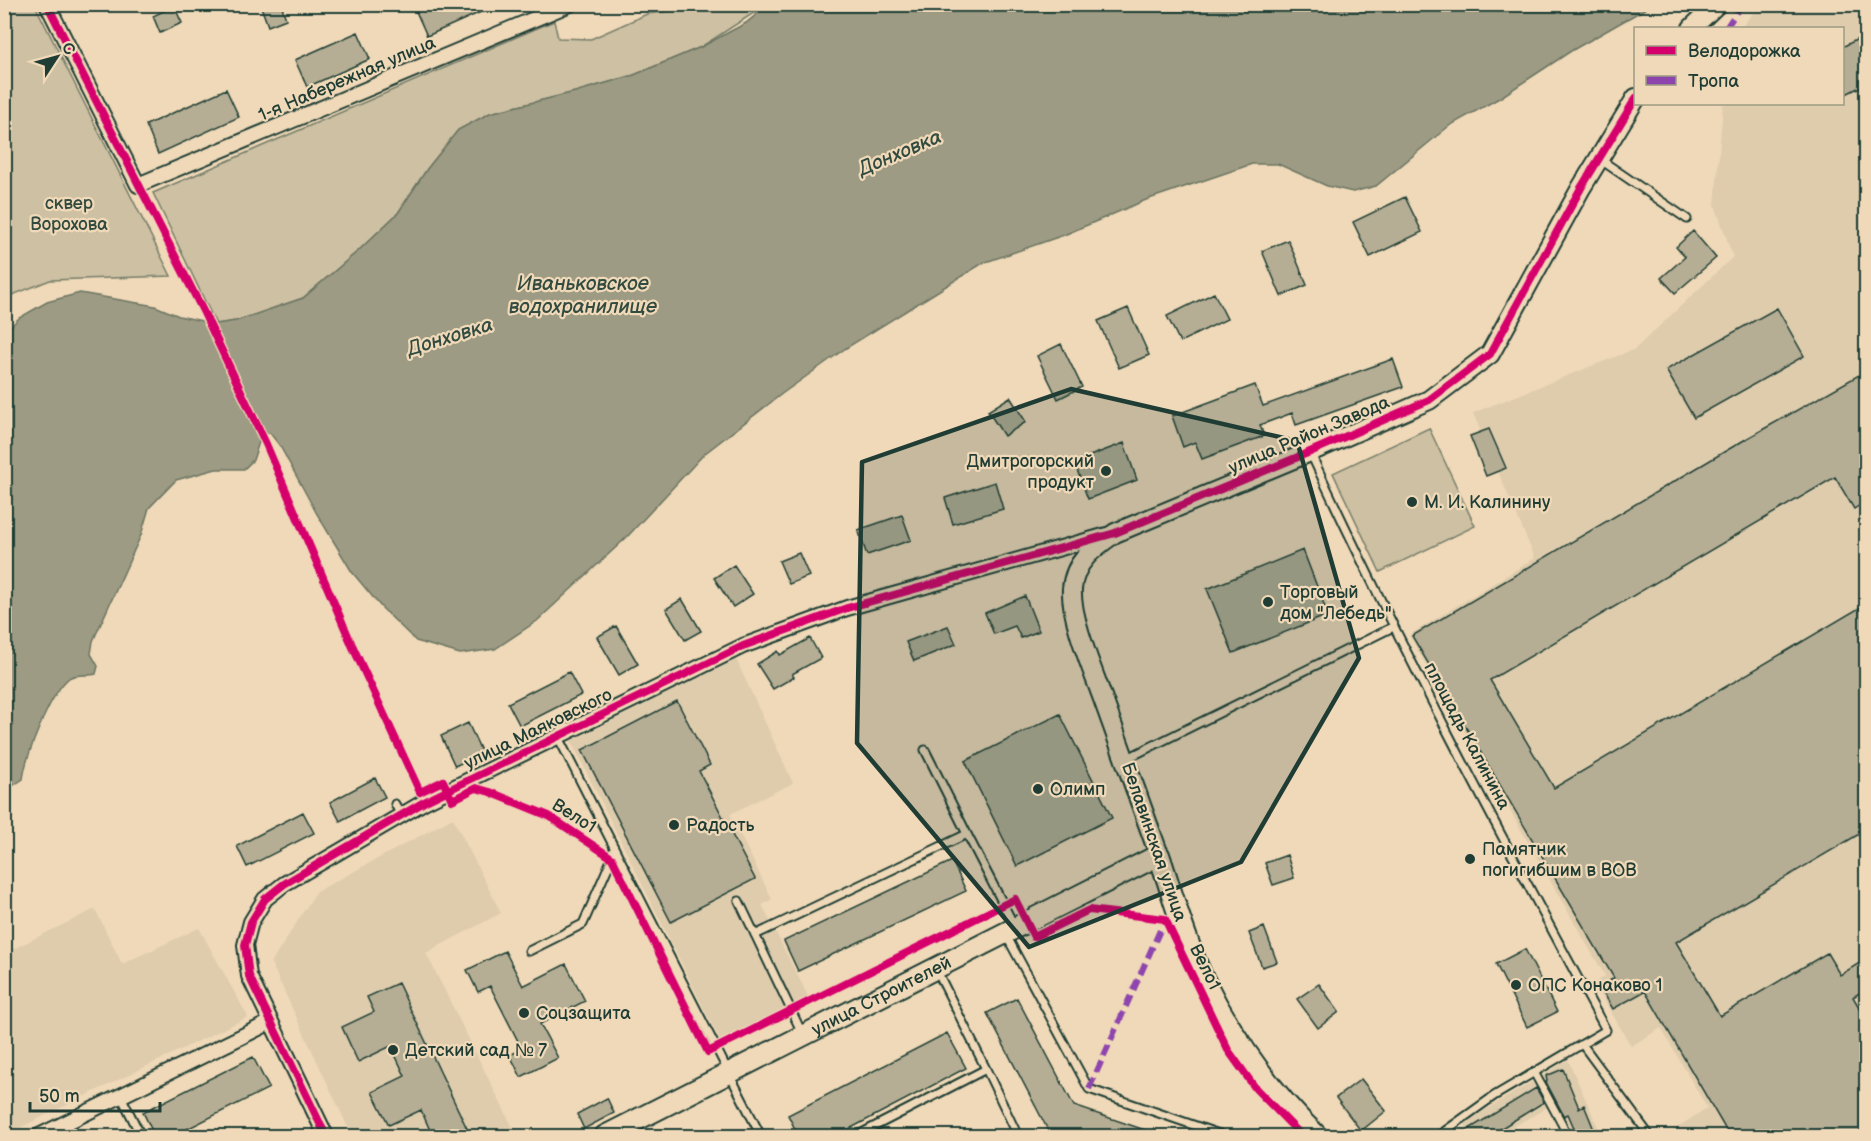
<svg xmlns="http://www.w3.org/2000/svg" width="1871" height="1141" font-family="'Balsamiq Sans',sans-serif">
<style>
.built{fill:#deccad}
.green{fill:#cec0a2;stroke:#767e6b;stroke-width:1.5}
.water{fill:#9d9b83;stroke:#6b7563;stroke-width:1.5}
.building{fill:#b5ae94;stroke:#1f3d34;stroke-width:1.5}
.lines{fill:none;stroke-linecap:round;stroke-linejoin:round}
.service-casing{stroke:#1f3d34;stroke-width:11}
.minor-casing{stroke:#1f3d34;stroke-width:18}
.tertiary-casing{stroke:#1f3d34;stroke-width:22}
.secondary-casing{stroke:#1f3d34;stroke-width:24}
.service{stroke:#f0d9b8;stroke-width:7}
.minor{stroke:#f0d9b8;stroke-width:14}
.tertiary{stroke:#f0d9b8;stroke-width:18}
.secondary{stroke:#f0d9b8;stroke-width:20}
.quiet{stroke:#8e44ad;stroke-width:6;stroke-dasharray:12 6;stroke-linecap:butt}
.cycleway-casing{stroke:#f0d9b8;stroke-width:11}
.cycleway{stroke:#d6006c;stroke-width:8}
.marked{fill:#1f3d34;fill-opacity:0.2;stroke:#1f3d34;stroke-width:4.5;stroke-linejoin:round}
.poi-dot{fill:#1f3d34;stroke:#f0d9b8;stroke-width:2}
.labels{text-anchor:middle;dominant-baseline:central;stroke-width:4.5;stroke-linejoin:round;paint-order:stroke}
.street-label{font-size:18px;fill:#1f3d34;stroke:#f0d9b8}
.park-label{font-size:18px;fill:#304a3f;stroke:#f0d9b8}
.poi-label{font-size:18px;fill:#1f3d34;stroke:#f0d9b8;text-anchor:start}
.water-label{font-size:20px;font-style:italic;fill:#324b40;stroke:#f0d9b8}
</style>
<rect width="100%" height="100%" fill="#f0d9b8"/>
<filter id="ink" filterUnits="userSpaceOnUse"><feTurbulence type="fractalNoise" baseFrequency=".0167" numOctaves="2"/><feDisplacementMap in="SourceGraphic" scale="12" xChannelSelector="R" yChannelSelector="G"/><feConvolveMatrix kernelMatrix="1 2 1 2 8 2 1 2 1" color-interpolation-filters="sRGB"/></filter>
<g filter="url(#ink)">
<path class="built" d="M 1759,5 L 1866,5 L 1866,1136 L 1664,1136 L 1707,1108 L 1661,1028 L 1631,1046 L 1594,983 L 1605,976 L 1409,635 L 1535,558 L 1473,413 L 1635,349 L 1733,257 L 1715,205 L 1723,104 L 1842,104 L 1842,28 L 1741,28 Z
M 736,659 L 793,783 L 730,814 L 772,899 L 762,905 L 813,1006 L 724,1049 L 571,741 Z
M 453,818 L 501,913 L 426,953 L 517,1136 L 352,1136 L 271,963 L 316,892 Z
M 95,909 L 122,964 L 199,928 L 248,1017 L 5,1135 L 5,953 Z
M 1568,1060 L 1602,1136 L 1562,1136 L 1548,1107 L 1497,1136 L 1472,1136 L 1464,1123 Z"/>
<path class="green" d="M 5,4 L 35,5 L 171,276 L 50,280 L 5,298 Z
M 721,5 L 766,5 L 701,47 L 634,75 L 575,92 L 490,113 L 458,130 L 427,169 L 398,213 L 358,251 L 303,298 L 236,321 L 216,324 L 153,193 L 554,21 L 558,38 L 591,39 L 647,14 Z
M 1429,428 L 1475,526 L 1380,572 L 1333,473 Z"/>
<path class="water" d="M 768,5 L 1652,5 L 1571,51 L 1501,97 L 1449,126 L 1376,186 L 1353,192 L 1327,186 L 1278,164 L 1252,164 L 1146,200 L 1064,235 L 983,263 L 846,348 L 783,393 L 704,454 L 627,537 L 537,621 L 495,649 L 460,654 L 416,641 L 381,607 L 352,572 L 317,514 L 280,446 L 270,433 L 262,433 L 253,460 L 244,469 L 216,469 L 176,480 L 149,508 L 141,535 L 93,641 L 91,654 L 98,666 L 96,674 C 88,676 75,674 69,678 C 50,693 26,756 23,779 L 11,787 L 5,794 L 5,332 L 19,318 L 47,302 L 80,293 L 155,306 L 179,316 L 216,324 L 236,321 L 303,298 L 358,251 L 398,213 L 427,169 L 458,130 L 490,113 L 575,92 L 634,75 L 701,47 L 746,23 Z"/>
<path class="building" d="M 260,4 L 281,4 L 286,19 L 268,26 Z
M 425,4 L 499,4 L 427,36 L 415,9 Z
M 174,6 L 182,23 L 160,33 L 153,16 Z
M 358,32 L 370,59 L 307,87 L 295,60 Z
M 1866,35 L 1866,84 L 1842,96 L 1842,47 Z
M 226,89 L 239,117 L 158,154 L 146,125 Z
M 1405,197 L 1422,232 L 1370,257 L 1353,222 Z
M 1693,231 L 1716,258 L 1675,293 L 1661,278 L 1685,257 L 1676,247 Z
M 1288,240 L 1307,285 L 1281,296 L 1262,251 Z
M 1214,293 L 1227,319 L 1180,342 L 1167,316 Z
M 1128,308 L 1149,355 L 1119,368 L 1098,321 Z
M 1777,308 L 1804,356 L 1694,418 L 1666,370 Z
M 1061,344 L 1082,387 L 1058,399 L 1037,356 Z
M 1393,359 L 1403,387 L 1296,425 L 1292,413 L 1260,425 L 1264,436 L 1202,459 L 1195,442 L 1183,447 L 1172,416 L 1255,385 L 1263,406 Z
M 1866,371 L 1866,501 L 1854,509 L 1835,477 L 1490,680 L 1554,788 L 1866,604 L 1866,830 L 1676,942 L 1720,1016 L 1827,953 L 1840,975 L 1866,959 L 1866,989 L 1853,997 L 1866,1019 L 1866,1137 L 1730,1137 L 1645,991 L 1613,1009 L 1600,987 L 1614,978 L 1412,636 L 1746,439 Z
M 1010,397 L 1026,422 L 1004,436 L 988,411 Z
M 1489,429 L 1506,468 L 1486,476 L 1470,436 Z
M 1124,443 L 1137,480 L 1088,499 L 1074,462 Z
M 995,482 L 1003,509 L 953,524 L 945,498 Z
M 902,515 L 911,540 L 867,555 L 858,530 Z
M 1303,550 L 1328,615 L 1233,653 L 1207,589 Z
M 799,553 L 809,576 L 789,584 L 779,561 Z
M 734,565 L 753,594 L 733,607 L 714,578 Z
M 1025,596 L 1039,631 L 1021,638 L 1015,626 L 994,634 L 985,613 Z
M 682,599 L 701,631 L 685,640 L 666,609 Z
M 616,626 L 638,664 L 619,675 L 597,637 Z
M 948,626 L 956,644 L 914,661 L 906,642 Z
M 810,638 L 821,658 L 792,674 L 794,677 L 773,689 L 757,664 L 778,651 L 780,655 Z
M 569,672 L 581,695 L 520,726 L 508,703 Z
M 677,701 L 710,765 L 699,771 L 755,879 L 671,922 L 582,750 Z
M 1060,714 L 1112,818 L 1017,866 L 965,761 Z
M 468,723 L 482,753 L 455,766 L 441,736 Z
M 375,778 L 385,797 L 340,821 L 330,802 Z
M 303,812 L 314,833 L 247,867 L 237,846 Z
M 1287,855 L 1294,878 L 1273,885 L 1265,863 Z
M 952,861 L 966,891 L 798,971 L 784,941 Z
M 1264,927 L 1277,962 L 1262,967 L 1249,933 Z
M 1525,949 L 1557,1012 L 1527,1027 L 1496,964 Z
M 505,951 L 523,986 L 566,964 L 585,1001 L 540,1024 L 558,1058 L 521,1077 L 510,1055 L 522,1049 L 490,986 L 478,992 L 467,970 Z
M 398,983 L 471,1137 L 433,1137 L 421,1110 L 389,1125 L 372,1092 L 405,1076 L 391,1046 L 358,1062 L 342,1027 L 374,1012 L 367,997 Z
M 1319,984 L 1339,1012 L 1318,1028 L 1297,999 Z
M 1017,998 L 1074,1106 L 1157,1134 L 1157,1137 L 1059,1137 L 1050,1134 L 987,1013 Z
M 947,1033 L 966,1068 L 834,1137 L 799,1137 L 788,1115 Z
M 253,1057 L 269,1088 L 171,1137 L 155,1137 L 143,1112 Z
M 1563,1069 L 1579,1108 L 1584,1105 L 1597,1137 L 1578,1137 L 1568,1114 L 1564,1116 L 1546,1082 L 1547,1081 L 1546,1076 Z
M 1361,1079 L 1386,1111 L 1361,1131 L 1336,1098 Z
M 1536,1088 L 1544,1102 L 1487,1137 L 1456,1137 Z
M 607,1098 L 614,1113 L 584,1129 L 577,1114 Z"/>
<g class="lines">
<defs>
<path id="service" d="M 1601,160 L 1687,219
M 1310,452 C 1401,649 1503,840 1606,1030 L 1494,1096 L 1438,1136
M 558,737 L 761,1136
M 925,750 L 967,834
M 1126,759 L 1393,627
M 395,804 L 401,816
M 739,901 L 802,1033
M 755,935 L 967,834 L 1015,927
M 1006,935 L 1089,1089 L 1225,1136
M 529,951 L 583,924 L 612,858 L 614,848
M 1582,1044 L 1650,1136
M 986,1069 L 1018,1136
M 1534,1072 L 1562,1124 L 1567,1136
M 121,1096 L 141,1136
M 856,1136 L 986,1069 L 937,971"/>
<path id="minor" d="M 47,4 L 138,185 L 570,4
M 39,1136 L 271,1022
M 326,1136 L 249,976 L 245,945 L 251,922 L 265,899 L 284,884 L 424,802 L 743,646 L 847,608 L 1107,535"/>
<path id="tertiary" d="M 1692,28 L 1717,4
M 1159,855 C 1140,803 1122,751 1103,699 C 1093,671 1070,617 1072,589 C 1074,561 1095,547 1115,533 L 1310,452 L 1429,400 L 1490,354 L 1581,188 L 1636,98"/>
<g id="secondary">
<path id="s1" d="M 605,1136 L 1159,855 C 1172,893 1185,940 1202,976 C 1231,1035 1270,1091 1317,1136"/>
</g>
</defs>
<use href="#service" class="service-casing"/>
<use href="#minor" class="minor-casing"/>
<use href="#tertiary" class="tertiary-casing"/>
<use href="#secondary" class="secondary-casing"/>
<use href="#service" class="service"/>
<use href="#minor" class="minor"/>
<use href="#tertiary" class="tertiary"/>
<use href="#secondary" class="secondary"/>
<path class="quiet" d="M 1726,28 L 1742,4
M 1089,1089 L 1165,919
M 1614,1133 L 1615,1136"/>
<defs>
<path id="cycleway" d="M 47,4 L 204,313 L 266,444 L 352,645 L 420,792 L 443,781 L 452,800 L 476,788 L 490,792 L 549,816 L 612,858 L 708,1052 L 1015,899 L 1034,937 L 1089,910 L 1165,919 L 1228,1050 L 1256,1089 L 1302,1136
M 326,1136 L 249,976 L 245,945 L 251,922 L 265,899 L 284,884 L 424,802 L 743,646 L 847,608 L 1115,533 L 1310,452 L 1429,400 L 1490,354 L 1581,188 L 1636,98"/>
</defs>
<use href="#cycleway" class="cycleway-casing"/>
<use href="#cycleway" class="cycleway"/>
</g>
</g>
<path class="marked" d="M 1071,389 L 1297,441 L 1359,658 L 1241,862 L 1029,947 L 857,743 L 862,462 Z"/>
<g class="poi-dot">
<circle cx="1106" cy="471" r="6"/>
<circle cx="1412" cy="502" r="6"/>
<circle cx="1268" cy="602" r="6"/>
<circle cx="1038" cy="789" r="6"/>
<circle cx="674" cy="825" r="6"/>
<circle cx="1470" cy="859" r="6"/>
<circle cx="1516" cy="985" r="6"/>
<circle cx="524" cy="1013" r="6"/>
<circle cx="393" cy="1050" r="6"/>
</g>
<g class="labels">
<g class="street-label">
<text transform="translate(347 79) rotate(-23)">1-я Набережная улица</text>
<text transform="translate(1309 435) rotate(-23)">улица Район Завода</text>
<text transform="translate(538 729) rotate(-26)">улица Маяковского</text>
<text transform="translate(1467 736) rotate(62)">площадь Калинина</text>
<text transform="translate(574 816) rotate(32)">Вело1</text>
<text transform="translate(1154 842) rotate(71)">Белавинская улица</text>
<text transform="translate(1205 967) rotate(64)">Вело1</text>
<text stroke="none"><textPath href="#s1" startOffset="310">улица Строителей</textPath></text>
</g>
<g class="park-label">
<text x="69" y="203">сквер<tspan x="69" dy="21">Ворохова</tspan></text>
</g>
<g class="poi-label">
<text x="1094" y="461" text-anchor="end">Дмитрогорский<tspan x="1094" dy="21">продукт</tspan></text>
<text x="1424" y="502">М. И. Калинину</text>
<text x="1280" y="592">Торговый<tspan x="1280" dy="21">дом "Лебедь"</tspan></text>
<text x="1050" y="789">Олимп</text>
<text x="686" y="825">Радость</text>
<text x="1482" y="849">Памятник<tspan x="1482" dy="21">погигибшим в ВОВ</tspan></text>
<text x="1528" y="985">ОПС Конаково 1</text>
<text x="536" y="1013">Соцзащита</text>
<text x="405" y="1050">Детский сад № 7</text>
</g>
<g class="water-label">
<text transform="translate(900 153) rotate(-23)">Донховка</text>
<text x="583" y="284">Иваньковское<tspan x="583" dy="23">водохранилище</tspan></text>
<text transform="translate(450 337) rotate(-17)">Донховка</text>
</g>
</g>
<rect width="1871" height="1141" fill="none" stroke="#f0d9b8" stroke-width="24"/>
<rect x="12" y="12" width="1847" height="1117" fill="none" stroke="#1f3d34" stroke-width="2" filter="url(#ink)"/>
<rect x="1634" y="27" width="210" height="78" fill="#f0d9b8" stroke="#9c9b83" stroke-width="1.5"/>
<rect x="1646" y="46" width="30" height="9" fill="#d6006c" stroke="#9c9b83" stroke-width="1.5"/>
<text x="1688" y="57" font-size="18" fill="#1f3d34">Велодорожка</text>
<rect x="1646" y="76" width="30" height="9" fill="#8e44ad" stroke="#9c9b83" stroke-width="1.5"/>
<text x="1688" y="87" font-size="18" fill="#1f3d34">Тропа</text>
<g transform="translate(57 57) rotate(54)" stroke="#f0d9b8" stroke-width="4.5" paint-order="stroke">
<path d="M0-4.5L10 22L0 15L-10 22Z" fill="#1f3d34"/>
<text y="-9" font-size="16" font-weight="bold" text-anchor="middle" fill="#1f3d34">С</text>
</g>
<path d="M30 1102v9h130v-9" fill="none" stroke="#1f3d34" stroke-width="3"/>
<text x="39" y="1102" font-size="18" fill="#1f3d34" stroke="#f0d9b8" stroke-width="4.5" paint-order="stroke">50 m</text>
</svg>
